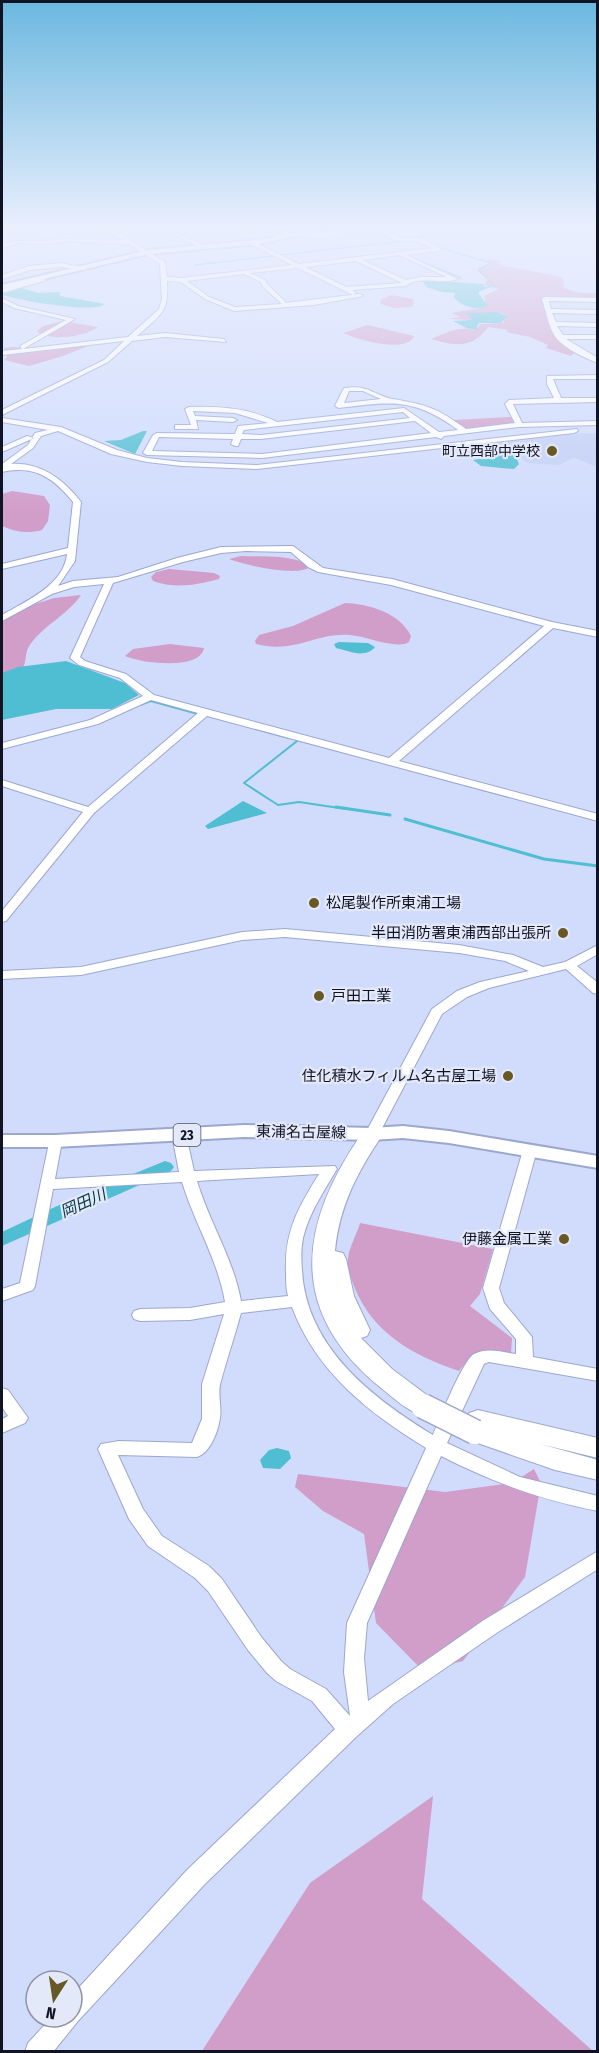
<svg xmlns="http://www.w3.org/2000/svg" width="599" height="2053" font-family="'Fira Sans Condensed','Noto Sans JP',sans-serif">
<style>
.built{fill:#c3d0f6}
.green{fill:#d19dc9}
.water{fill:#4fbed2}
.lines{fill:none;stroke-linecap:round;stroke-linejoin:round}
.stream-far2{stroke:#4fbed2;stroke-width:1.5}
.stream-far1{stroke:#4fbed2;stroke-width:2}
.stream{stroke:#4fbed2;stroke-width:3}
.river{fill:#4fbed2;fill-rule:evenodd}
.minor-casing{stroke:#9ba7cf;stroke-width:2}
.major-casing{stroke:#9ba7cf;stroke-width:4}
.highway-casing{stroke:#9ba7cf;stroke-width:2}
.minor{fill:#fff;fill-rule:evenodd}
.major{fill:#fff;fill-rule:evenodd}
.highway{fill:#fff;fill-rule:evenodd}
.highway-bridge-casing{stroke:#9ba7cf;stroke-width:27;stroke-linecap:butt}
.highway-bridge{stroke:#fff;stroke-width:24}
.poi-dot{fill:#685825;stroke:#e4e9fa;stroke-width:2}
.labels{text-anchor:middle;dominant-baseline:central;stroke-width:4.5;stroke-linejoin:round;paint-order:stroke}
.far-poi-label{font-size:14px;fill:#0f1322;stroke:#e4e9fa;text-anchor:end}
.shield{fill:#e4e9fa;stroke:#4f5363;stroke-width:1.5}
.shield-label{font-size:14px;font-weight:bold;fill:#0f1322}
.poi-label{font-size:15px;fill:#0f1322;stroke:#e4e9fa;text-anchor:end}
.street-label{font-size:15px;fill:#0f1322;stroke:#e4e9fa}
.water-label{font-size:16px;font-style:italic;fill:#033941;stroke:#e4e9fa}
</style>
<rect width="100%" height="100%" fill="#d1dcfd"/>
<path class="built" d="M 597,433 L 597,467 L 574,458 L 558,465 L 527,463 L 519,456 L 487,443 L 559,434 Z"/>
<path class="green" d="M 490,259 L 503,261 L 498,263 L 504,266 L 558,276 L 563,279 L 564,288 L 580,293 L 597,293 L 597,299 L 543,299 C 551,324 551,339 576,351 L 571,356 L 546,348 L 548,345 L 530,337 L 506,332 L 508,330 L 488,327 C 473,349 454,346 431,339 C 447,332 459,326 476,330 L 480,324 L 503,323 L 506,318 L 502,313 L 467,314 L 474,320 L 448,319 L 460,317 L 451,313 L 487,307 L 484,296 L 499,289 L 484,285 L 487,280 L 477,270 L 480,267 L 492,265 L 487,260 Z
M 391,295 L 413,299 L 414,303 L 412,307 L 394,308 L 381,304 L 380,300 Z
M 63,321 L 98,327 C 85,337 50,342 37,331 L 43,326 Z
M 368,325 L 414,336 C 407,354 358,340 343,333 Z
M 66,344 L 88,346 L 63,356 L 29,366 L 4,360 L 7,357 L 4,348 L 14,347 L 39,350 Z
M 511,417 L 514,424 L 465,431 L 454,420 Z
M 12,491 L 44,496 L 50,505 L 48,521 L 42,530 C 28,534 15,532 2,526 L 2,494 Z
M 241,556 C 264,557 290,554 311,566 C 301,578 244,565 229,559 Z
M 169,569 L 214,573 L 220,576 L 219,579 C 196,585 175,589 153,581 L 151,577 L 156,572 Z
M 81,595 C 67,616 41,626 28,648 C 26,652 26,657 25,662 C 23,674 12,677 2,682 L 2,615 L 54,598 Z
M 345,603 C 369,604 400,613 411,636 L 409,642 C 396,650 366,636 350,635 C 316,632 296,654 256,644 L 255,641 L 259,635 L 293,626 Z
M 170,644 L 204,648 C 200,671 140,663 125,656 L 133,649 Z
M 360,1223 L 493,1249 L 480,1294 L 470,1306 L 512,1338 L 511,1354 C 486,1353 477,1349 459,1371 C 414,1356 372,1333 354,1286 C 351,1278 347,1267 348,1259 C 349,1247 357,1234 360,1223 Z
M 534,1469 L 541,1483 L 525,1577 L 463,1661 L 423,1671 L 376,1623 L 364,1534 L 323,1511 L 295,1487 L 298,1474 L 445,1492 L 512,1483 Z
M 433,1796 L 422,1899 L 593,2051 L 202,2051 L 310,1883 Z"/>
<path class="water" d="M 425,280 L 483,284 L 487,288 L 479,292 L 479,294 L 488,306 C 476,311 464,307 454,298 L 455,293 L 441,292 L 426,287 L 423,282 L 417,281 Z
M 22,288 L 38,293 L 60,292 L 60,296 L 105,304 C 94,314 18,300 2,295 L 2,293 Z
M 498,312 L 507,317 L 501,323 L 479,323 L 477,326 L 478,330 L 466,328 L 453,321 L 473,320 L 466,313 Z
M 143,431 L 147,431 L 135,454 L 104,441 L 121,440 Z
M 495,452 L 515,455 L 519,464 L 514,469 L 481,466 L 473,460 L 489,457 Z
M 339,642 L 368,643 L 375,647 C 365,659 349,651 336,648 L 334,644 Z
M 66,661 L 125,683 L 139,695 L 112,709 L 56,709 L 2,720 L 2,673 L 18,667 Z
M 243,801 L 267,813 L 208,829 L 205,826 Z
M 277,1448 L 289,1451 L 291,1458 L 280,1469 L 263,1468 L 260,1460 L 269,1450 Z"/>
<g class="lines">
<path class="stream-far2" d="M 437,247 L 491,263 L 479,270 L 494,285 L 480,290
M 408,255 L 406,255 L 461,278
M 362,260 L 403,255
M 195,265 L 402,241
M 249,273 L 269,271"/>
<path class="stream-far1" d="M 140,705 L 151,701 L 198,714 L 196,716
M 110,718 L 134,707
M 250,727 L 289,738
M 297,741 L 244,783 L 278,805 L 299,802 L 346,809"/>
<path class="stream" d="M 336,807 L 390,815
M 405,819 L 544,859 L 598,866"/>
<path class="river" d="M 423,230 L 429,230 L 422,241 L 418,241 Z
M 165,1161 L 171,1163 L 174,1167 L 171,1171 L 2,1246 L 2,1232 L 72,1199 Z"/>
<defs>
<path id="minor" d="M 108,230 L 114,230 L 165,262 L 167,277 L 182,278 L 292,265 L 250,244 L 252,241 L 299,264 L 433,248 L 416,241 L 397,241 L 378,230 L 385,230 L 400,238 L 419,238 L 441,248 L 439,251 L 406,255 L 458,279 C 443,285 417,275 406,286 L 352,290 L 356,293 L 353,295 L 298,268 L 250,273 L 265,280 L 268,285 L 285,301 L 285,303 L 360,294 L 363,296 L 314,305 L 234,311 L 205,299 L 181,282 L 167,281 C 169,314 160,315 137,336 L 165,333 L 224,339 L 226,342 L 165,337 L 132,341 L 108,362 L 2,415 L 2,410 L 104,360 L 124,341 L 2,355 L 2,351 L 22,349 L 20,346 L 66,320 L 14,308 L 2,302 L 2,298 L 18,306 L 75,319 L 23,349 L 128,337 L 159,309 L 162,299 L 160,264 L 129,244 L 67,241 L 46,244 L 19,243 L 2,248 L 2,244 C 20,239 30,242 48,240 C 73,238 98,239 123,240 ZM 399,255 L 447,277 L 421,277 L 406,280 L 362,260 ZM 356,261 L 402,283 L 346,287 L 305,267 ZM 244,274 L 261,282 L 263,287 L 282,304 L 235,307 L 209,297 L 187,281 Z
M 164,230 L 171,230 L 205,246 L 200,247 Z
M 289,230 L 296,230 L 270,242 L 265,241 Z
M 361,230 L 378,230 L 318,238 L 303,234 Z
M 61,263 L 87,268 L 84,270 L 61,267 L 30,270 L 2,279 L 2,275 L 29,266 Z
M 39,278 L 47,280 L 2,293 L 2,289 Z
M 545,297 L 598,298 L 598,302 L 549,301 L 551,309 L 598,310 L 598,314 L 552,313 L 556,322 L 598,323 L 598,327 L 557,326 L 563,335 L 598,335 L 598,339 L 566,339 L 598,358 L 598,363 C 585,358 565,349 556,338 C 549,328 546,312 542,299 Z
M 598,375 L 598,379 L 553,379 L 561,398 L 598,398 L 598,402 L 513,404 L 522,423 L 598,421 L 598,425 L 519,427 L 444,436 L 441,439 L 436,437 L 262,458 L 147,455 L 143,453 L 153,435 L 157,433 L 235,434 L 238,426 L 268,423 L 235,413 L 193,411 L 195,416 L 233,418 L 237,420 L 233,422 L 196,420 L 198,429 L 175,429 L 175,425 L 191,425 L 185,409 L 189,407 C 219,406 250,408 277,422 L 404,408 L 439,432 L 458,430 C 413,397 391,402 339,408 L 335,406 L 344,388 C 368,384 373,395 393,399 C 428,405 437,408 466,429 L 515,423 L 505,404 L 509,400 L 554,398 L 547,384 L 547,376 ZM 349,391 L 363,391 L 381,399 L 344,403 ZM 403,412 L 410,418 L 261,435 L 242,434 L 244,430 ZM 415,421 L 431,433 L 262,454 L 152,451 L 159,437 L 233,439 L 231,444 L 235,446 L 238,446 L 241,439 L 261,439 Z
M 2,418 L 61,427 L 117,450 L 147,458 L 182,462 L 257,465 L 577,429 L 578,431 L 574,433 L 257,469 L 182,466 L 147,462 L 111,454 L 58,431 L 41,436 L 33,448 L 11,464 C 41,462 64,480 81,502 L 75,561 L 58,586 L 73,581 L 118,577 L 177,558 L 221,547 L 293,546 L 323,568 L 392,579 L 552,622 L 598,631 L 598,637 L 553,628 L 399,761 L 598,814 L 598,821 L 207,716 L 94,813 L 6,921 L 2,922 L 2,911 L 83,812 L 2,786 L 2,780 L 88,807 L 198,713 L 151,700 L 98,724 L 2,749 L 2,743 L 90,720 L 143,696 L 120,678 L 79,665 L 70,658 L 104,584 L 74,587 L 52,594 L 2,621 L 2,615 C 26,601 64,585 67,554 L 2,569 L 2,564 L 68,548 L 73,502 C 53,477 34,465 2,472 L 2,464 L 28,445 L 35,433 L 48,430 L 2,422 ZM 246,551 L 291,552 L 308,567 L 318,572 L 391,585 L 544,626 L 389,758 L 154,695 L 126,674 L 85,661 L 80,657 L 113,583 L 183,562 L 221,553 Z
M 27,436 L 34,438 L 2,452 L 2,447 Z
M 285,929 L 459,945 L 513,955 L 543,967 L 565,962 L 598,945 L 598,954 L 577,966 L 598,983 L 598,994 L 593,993 L 566,969 L 489,988 L 467,997 L 442,1014 L 379,1134 L 372,1139 L 365,1134 L 432,1009 L 457,991 L 480,982 L 529,971 L 505,961 L 459,953 L 285,937 L 242,940 L 81,975 L 2,979 L 2,971 L 81,967 L 242,932 Z
M 179,1130 L 186,1135 L 194,1171 L 335,1166 L 337,1169 C 324,1191 309,1213 303,1238 C 301,1249 301,1259 302,1270 C 306,1347 372,1398 433,1435 C 439,1420 463,1360 474,1354 C 487,1347 502,1352 516,1354 L 516,1339 L 490,1309 L 483,1288 L 523,1150 L 530,1145 L 537,1150 L 499,1288 L 504,1303 L 532,1337 L 533,1357 L 598,1369 L 598,1381 L 489,1362 L 484,1364 L 447,1443 L 520,1477 L 598,1496 L 598,1511 C 542,1500 492,1482 441,1456 L 367,1623 L 364,1658 L 368,1701 L 484,1620 L 598,1551 L 598,1569 L 498,1632 L 393,1704 L 356,1737 L 204,1885 L 78,2021 L 53,2052 L 25,2052 L 28,2043 L 52,2017 L 72,2017 L 72,1995 L 188,1869 L 335,1729 L 312,1701 L 276,1681 L 267,1673 L 248,1650 L 208,1591 L 195,1578 L 148,1546 L 129,1519 L 98,1449 L 101,1444 L 119,1441 L 192,1443 L 202,1419 L 202,1384 L 224,1314 L 190,1320 L 140,1321 L 134,1319 L 132,1315 L 134,1311 L 140,1309 L 190,1308 L 225,1302 C 218,1260 194,1222 182,1182 L 53,1189 L 35,1286 L 33,1290 L 2,1301 L 2,1289 L 20,1283 L 50,1138 L 60,1138 L 62,1141 L 55,1179 L 179,1172 L 172,1135 ZM 319,1174 C 298,1208 284,1232 286,1273 C 286,1280 286,1289 288,1296 L 241,1301 C 234,1260 209,1222 197,1181 ZM 292,1307 C 316,1372 369,1413 426,1448 L 347,1623 L 344,1672 L 350,1716 L 326,1689 L 290,1669 L 281,1661 L 262,1638 L 222,1579 L 209,1566 L 162,1536 L 143,1509 L 118,1455 L 197,1457 C 210,1453 218,1432 220,1418 C 222,1406 217,1393 221,1381 C 227,1358 235,1336 241,1313 Z
M 2,1388 L 8,1390 L 28,1418 L 25,1423 L 2,1433 L 2,1419 L 8,1416 L 2,1407 Z"/>
<path id="major" d="M 313,230 L 326,230 L 258,244 L 148,254 L 2,289 L 2,285 L 148,250 L 258,240 Z
M 244,1125 L 372,1128 L 403,1126 L 449,1131 L 598,1156 L 598,1168 L 449,1143 L 403,1138 L 372,1140 L 244,1137 L 55,1147 L 2,1147 L 2,1135 L 55,1135 Z"/>
<path id="highway" d="M 372,1127 L 379,1129 L 383,1134 C 358,1171 339,1206 335,1251 L 343,1253 L 346,1259 L 354,1296 L 370,1330 L 367,1336 L 361,1338 L 392,1369 L 432,1399 L 436,1406 L 432,1413 C 413,1419 396,1399 381,1388 C 285,1310 299,1222 365,1129 Z
M 478,1410 L 598,1438 L 598,1458 L 540,1444 L 598,1460 L 598,1480 L 555,1470 L 466,1439 L 462,1432 L 468,1424 L 465,1420 L 469,1413 Z"/>
</defs>
<use href="#minor" class="minor-casing"/>
<use href="#major" class="major-casing"/>
<use href="#highway" class="highway-casing"/>
<use href="#minor" class="minor"/>
<use href="#major" class="major"/>
<use href="#highway" class="highway"/>
<defs>
<path id="highway-bridge" d="M 423,1406 L 475,1432"/>
</defs>
<use href="#highway-bridge" class="highway-bridge-casing"/>
<use href="#highway-bridge" class="highway-bridge"/>
</g>
<linearGradient id="sky" x2="0" y2="1"><stop stop-color="#6bb8df"/><stop offset="0.44" stop-color="#eaeffe"/><stop offset="1" stop-color="#eaeffe" stop-opacity="0"/></linearGradient>
<rect width="599" height="517" fill="url(#sky)"/>
<g class="poi-dot">
<circle cx="552" cy="451" r="6"/>
<circle cx="314" cy="903" r="6"/>
<circle cx="563" cy="933" r="6"/>
<circle cx="319" cy="996" r="6"/>
<circle cx="508" cy="1076" r="6"/>
<circle cx="564" cy="1239" r="6"/>
</g>
<g class="labels">
<g class="far-poi-label">
<text x="540" y="451">町立西部中学校</text>
</g>
<rect class="shield" x="173.5" y="1124" width="27" height="22" rx="4.5"/>
<g class="shield-label">
<text x="187" y="1135">23</text>
</g>
<g class="poi-label">
<text x="326" y="903" text-anchor="start">松尾製作所東浦工場</text>
<text x="551" y="933">半田消防署東浦西部出張所</text>
<text x="331" y="996" text-anchor="start">戸田工業</text>
<text x="496" y="1076">住化積水フィルム名古屋工場</text>
<text x="552" y="1239">伊藤金属工業</text>
</g>
<g class="street-label">
<text transform="translate(301 1132) rotate(1)">東浦名古屋線</text>
</g>
<g class="water-label">
<text transform="translate(83 1203) rotate(-24)">岡田川</text>
</g>
</g>
<rect width="599" height="2053" fill="none" stroke="#0f1322" stroke-width="6"/>
<g transform="translate(54 1999) rotate(192)"><circle r="28" fill="#e4e9fa" stroke="#8f93a4" stroke-width="1.5"/>
<path d="M0-4.5L10 22L0 15L-10 22Z" fill="#685825"/>
<text y="-9" font-size="16" font-weight="bold" text-anchor="middle" fill="#0f1322">N</text>
</g>
</svg>
